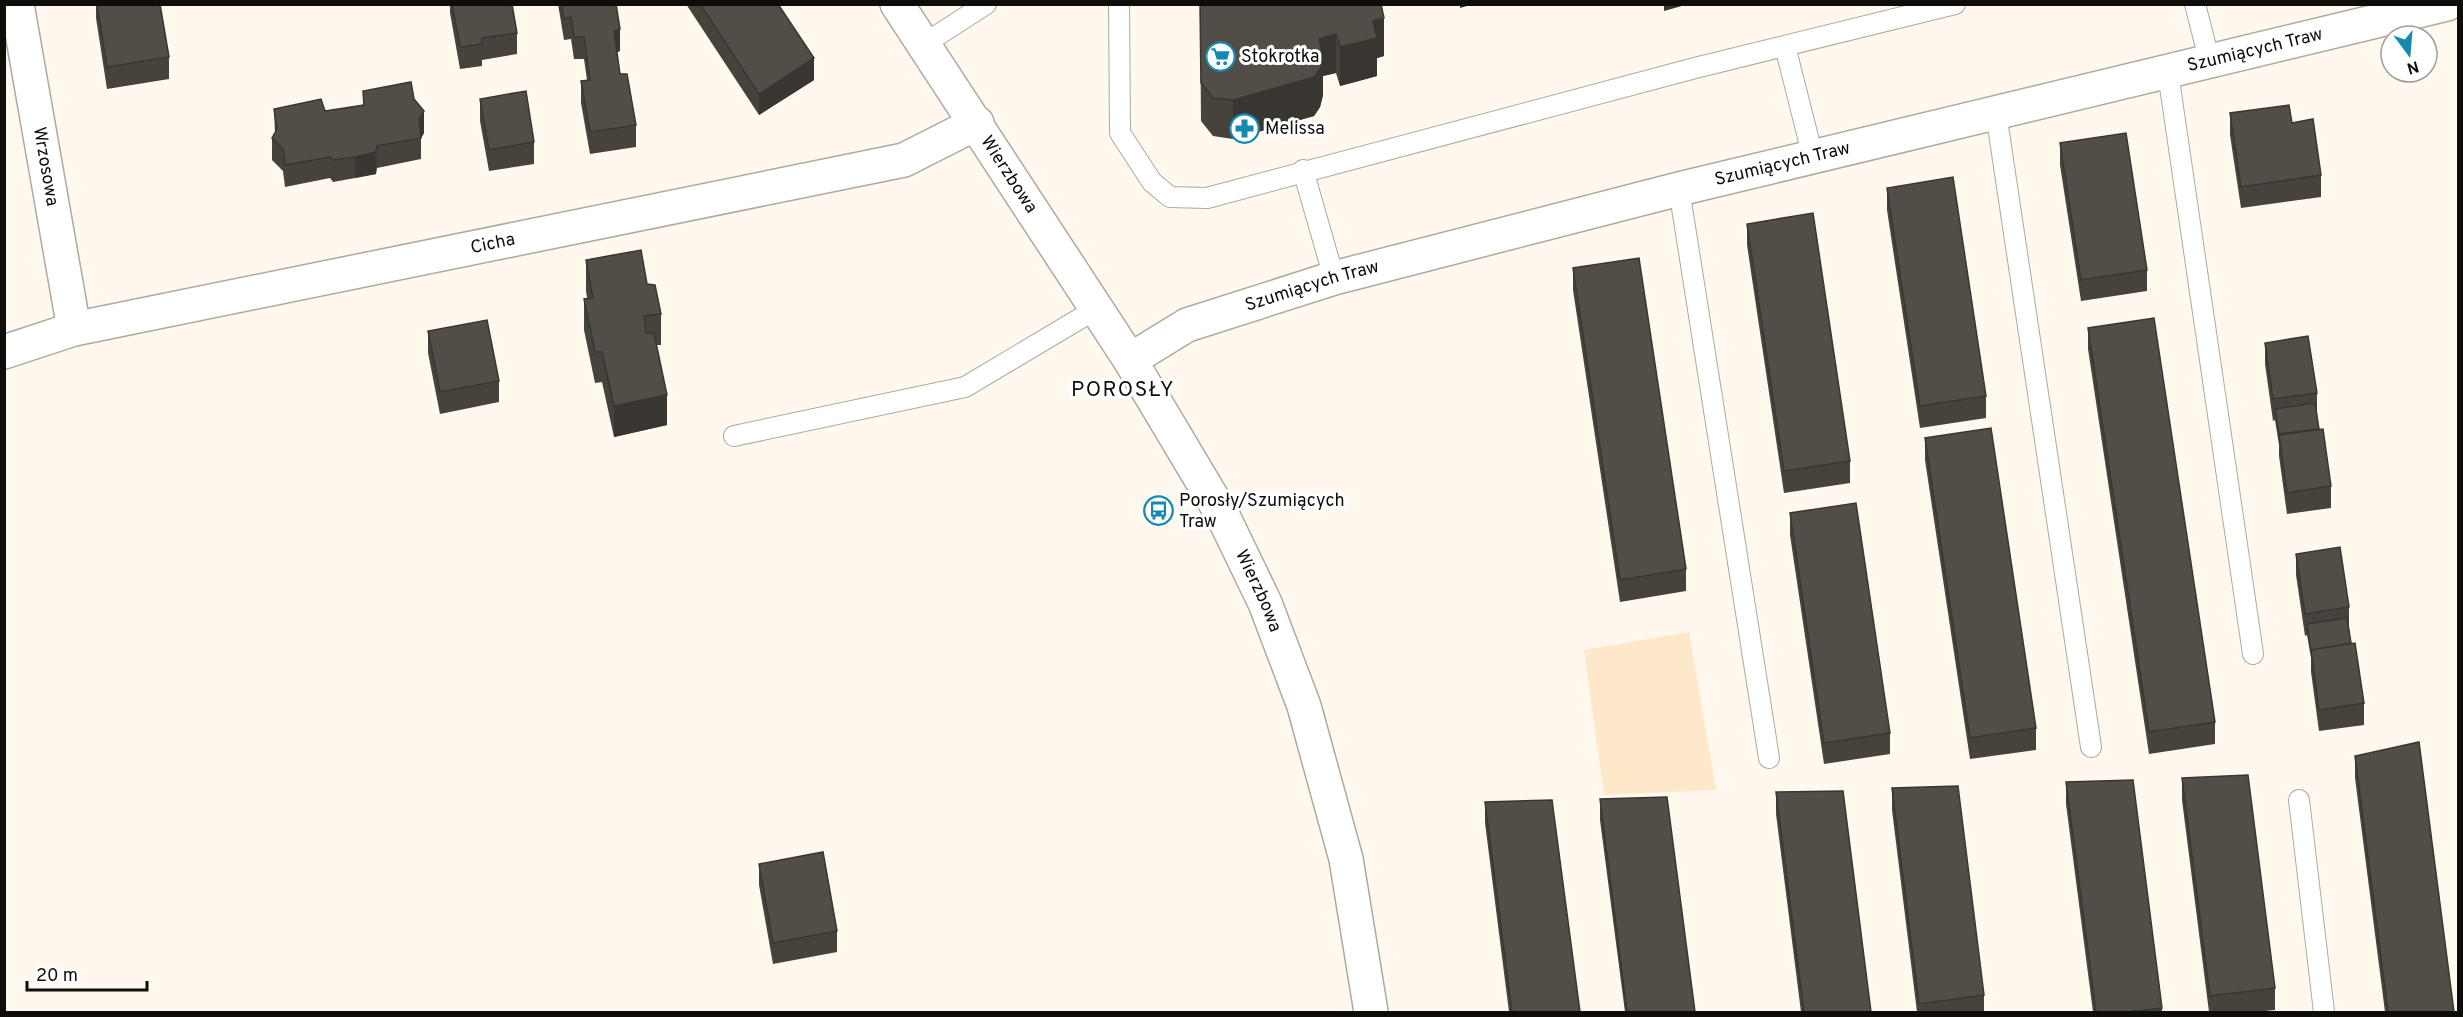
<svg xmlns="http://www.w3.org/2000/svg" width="2463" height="1017" font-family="Overpass,sans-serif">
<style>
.green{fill:#fde8ca}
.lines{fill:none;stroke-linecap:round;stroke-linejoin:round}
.service-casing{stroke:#aea9a1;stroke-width:22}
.minor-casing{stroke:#aea9a1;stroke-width:36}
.tertiary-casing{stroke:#aea9a1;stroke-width:36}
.service{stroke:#fff;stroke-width:20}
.minor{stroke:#fff;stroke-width:33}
.tertiary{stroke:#fff;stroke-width:33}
.wall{fill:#47423c}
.shaded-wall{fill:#393631}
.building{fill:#524d46;stroke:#393631;stroke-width:1.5}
.labels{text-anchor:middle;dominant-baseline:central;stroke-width:6;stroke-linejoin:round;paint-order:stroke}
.street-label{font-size:18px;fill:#0f0d0a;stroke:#fff}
.poi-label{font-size:18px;fill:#0f0d0a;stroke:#fff;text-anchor:start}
.quarter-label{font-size:21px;letter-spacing:1.5px;fill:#0f0d0a;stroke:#fff}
</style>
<rect width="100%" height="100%" fill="#fef8ef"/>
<path class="green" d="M 1689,632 L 1716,790 L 1604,795 L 1584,650 Z"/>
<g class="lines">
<defs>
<path id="service" d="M 1119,4 L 1120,133 L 1152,182 L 1170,197 L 1207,198 L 1695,68 L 1955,4
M 2195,4 L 2210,63
M 924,44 L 986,4
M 1785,46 L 1813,157
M 2168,73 L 2253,654
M 1996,113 L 2091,747
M 1303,170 L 1334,278
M 1679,189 L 1769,758
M 734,436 L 965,387 L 1096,309
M 2299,800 L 2324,1012"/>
<g id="minor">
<path id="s1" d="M 17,4 L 74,329"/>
<path id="s2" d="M 4,352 L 74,329 L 904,160 L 977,123"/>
<path id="s3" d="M 1130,360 L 1187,325 L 1334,278 L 1679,189 L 2447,4"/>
</g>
<g id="tertiary">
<path id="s4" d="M 897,4 L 1130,360 L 1223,516 L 1265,603 L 1304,706 L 1346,859 L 1371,1012"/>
</g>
</defs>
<use href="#service" class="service-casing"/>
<use href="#minor" class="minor-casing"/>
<use href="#tertiary" class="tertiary-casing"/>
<use href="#service" class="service"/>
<use href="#minor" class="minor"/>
<use href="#tertiary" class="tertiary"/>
</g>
<path class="wall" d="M 96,4 L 160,4 L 169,57 L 169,79 L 107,89 L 96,18 Z
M 450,4 L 512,4 L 517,33 L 517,54 L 482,60 L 482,66 L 460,69 L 450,13 Z
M 558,4 L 616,4 L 620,51 L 617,52 L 620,74 L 636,125 L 636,147 L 590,154 L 581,103 L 581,81 L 587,80 L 584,59 L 574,59 L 571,39 L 564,40 Z
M 686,4 L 778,4 L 814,80 L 759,115 Z
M 1200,4 L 1381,4 L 1384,56 L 1377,58 L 1377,76 L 1340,86 L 1336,73 L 1323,76 L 1323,95 L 1320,107 L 1314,116 L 1233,139 L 1213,136 L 1201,121 Z
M 363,91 L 414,99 L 424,133 L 421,138 L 421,159 L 377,168 L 376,174 L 355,178 L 333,182 L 330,178 L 285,187 L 283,171 L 272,160 L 272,138 L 275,133 L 274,109 L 325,111 L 363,105 Z
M 480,99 L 534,142 L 534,164 L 489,171 L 480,121 Z
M 2230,113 L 2292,123 L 2321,175 L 2321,197 L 2241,208 L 2230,135 Z
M 2060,143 L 2147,270 L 2147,291 L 2081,301 L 2060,165 Z
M 1887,188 L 1986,396 L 1986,418 L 1920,428 L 1887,210 Z
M 1747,224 L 1850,461 L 1850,483 L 1784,493 L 1747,245 Z
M 586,260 L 647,284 L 661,314 L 661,345 L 656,345 L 667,425 L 614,437 L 602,382 L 595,383 L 584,330 L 584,299 L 587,298 L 586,291 Z
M 1573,268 L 1686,569 L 1686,591 L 1620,602 L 1573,290 Z
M 2088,328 L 2215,722 L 2215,744 L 2149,754 L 2088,349 Z
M 428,331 L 499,381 L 499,402 L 440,414 L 428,353 Z
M 2265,343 L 2317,393 L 2317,414 L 2319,429 L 2331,486 L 2331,508 L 2287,514 L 2279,456 L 2279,445 L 2275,420 L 2273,421 L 2265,364 Z
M 1925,438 L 2036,728 L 2036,750 L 1970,759 L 1925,460 Z
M 1790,513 L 1890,733 L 1890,754 L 1824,764 L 1790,535 Z
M 2296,554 L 2349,607 L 2349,628 L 2351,643 L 2364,703 L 2364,725 L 2319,731 L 2311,672 L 2311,658 L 2307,635 L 2305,636 L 2296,575 Z
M 2355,756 L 2454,1012 L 2385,1012 L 2355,778 Z
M 2182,778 L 2275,988 L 2275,1010 L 2255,1012 L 2209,1012 L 2182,800 Z
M 2066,782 L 2162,1008 L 2162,1012 L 2093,1012 L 2066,804 Z
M 1892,788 L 1984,995 L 1984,1012 L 1917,1012 L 1892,810 Z
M 1843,791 L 1871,1012 L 1801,1012 L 1776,814 L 1776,792 Z
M 1600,799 L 1695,1012 L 1625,1012 L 1600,820 Z
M 1485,802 L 1580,1012 L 1509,1012 L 1485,823 Z
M 759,864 L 837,931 L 837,952 L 773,964 L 759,885 Z"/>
<path class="shaded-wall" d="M 1460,4 L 1474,4 L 1460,8 Z
M 1664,4 L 1689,4 L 1664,11 Z
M 1384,18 L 1384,56 L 1377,58 L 1377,76 L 1340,86 L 1340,47 L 1373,21 Z
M 620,29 L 620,51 L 614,53 L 614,31 Z
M 1336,34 L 1336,73 L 1323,76 L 1323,95 L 1320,107 L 1314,116 L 1233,139 L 1233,100 L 1319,39 Z
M 814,58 L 814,80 L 759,115 L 759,94 Z
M 424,111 L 424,133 L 421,138 L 419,119 Z
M 377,146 L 376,174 L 355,178 L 355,157 Z
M 667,395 L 667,425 L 614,437 L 614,406 Z"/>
<path class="building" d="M 97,4 L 160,4 L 169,57 L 107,67 Z
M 452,4 L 512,4 L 517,33 L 482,38 L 482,44 L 460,47 Z
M 561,4 L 616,4 L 620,29 L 614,31 L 620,74 L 627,74 L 636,125 L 590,132 L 581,81 L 590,80 L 584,37 L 574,37 L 571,17 L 564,19 Z
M 700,4 L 778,4 L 814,58 L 759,94 Z
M 1200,4 L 1381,4 L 1384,18 L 1373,21 L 1377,38 L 1340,47 L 1336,34 L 1319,39 L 1323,57 L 1320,69 L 1314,77 L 1233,100 L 1213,98 L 1201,83 Z
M 411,82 L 414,99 L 424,111 L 419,119 L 421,138 L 377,146 L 376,152 L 355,157 L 333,160 L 330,157 L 285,165 L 283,149 L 272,138 L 277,129 L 274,109 L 321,99 L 325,111 L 364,105 L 363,91 Z
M 526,91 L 534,142 L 489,150 L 480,99 Z
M 2289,105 L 2292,123 L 2313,119 L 2321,175 L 2241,187 L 2230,113 Z
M 2126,133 L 2147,270 L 2081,280 L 2060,143 Z
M 1953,177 L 1986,396 L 1920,406 L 1887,188 Z
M 1813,213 L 1850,461 L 1784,471 L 1747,224 Z
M 641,250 L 647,284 L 655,285 L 661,314 L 644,316 L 646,333 L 654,333 L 667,395 L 614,406 L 602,352 L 595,352 L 584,299 L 593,298 L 586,260 Z
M 1639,258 L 1686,569 L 1620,580 L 1573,268 Z
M 2154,318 L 2215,722 L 2149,732 L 2088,328 Z
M 487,320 L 499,381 L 440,392 L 428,331 Z
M 2308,336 L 2317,393 L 2273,399 L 2265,343 Z
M 2315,403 L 2319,429 L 2279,434 L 2275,409 Z
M 1991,428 L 2036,728 L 1970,738 L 1925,438 Z
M 2323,429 L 2331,486 L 2287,493 L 2279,435 Z
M 1856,503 L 1890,733 L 1824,743 L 1790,513 Z
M 2340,547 L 2349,607 L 2305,614 L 2296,554 Z
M 2347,618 L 2351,643 L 2311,650 L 2307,624 Z
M 2355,643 L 2364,703 L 2319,710 L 2311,650 Z
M 2419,742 L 2454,1012 L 2388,1012 L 2355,756 Z
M 2248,775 L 2275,988 L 2210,996 L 2182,778 Z
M 2133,780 L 2162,1008 L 2127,1012 L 2096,1012 L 2066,782 Z
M 1958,786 L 1984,995 L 1919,1004 L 1892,788 Z
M 1843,791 L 1871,1012 L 1804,1012 L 1776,792 Z
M 1667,797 L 1695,1012 L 1627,1012 L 1600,799 Z
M 1552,800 L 1580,1012 L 1512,1012 L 1485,802 Z
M 823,852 L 837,931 L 773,943 L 759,864 Z"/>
<defs>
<symbol id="supermarket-ring" viewBox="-11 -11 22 22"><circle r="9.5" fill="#fff" stroke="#148aae" stroke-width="1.5"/><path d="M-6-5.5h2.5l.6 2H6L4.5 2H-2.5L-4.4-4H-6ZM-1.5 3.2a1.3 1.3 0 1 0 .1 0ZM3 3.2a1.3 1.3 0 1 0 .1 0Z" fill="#148aae"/></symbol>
<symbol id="pharmacy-ring" viewBox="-11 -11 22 22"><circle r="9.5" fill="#fff" stroke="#148aae" stroke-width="1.5"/><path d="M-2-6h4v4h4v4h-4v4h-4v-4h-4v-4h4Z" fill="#148aae"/></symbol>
<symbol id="bus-ring" viewBox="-11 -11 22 22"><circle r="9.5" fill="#fff" stroke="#148aae" stroke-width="1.5"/><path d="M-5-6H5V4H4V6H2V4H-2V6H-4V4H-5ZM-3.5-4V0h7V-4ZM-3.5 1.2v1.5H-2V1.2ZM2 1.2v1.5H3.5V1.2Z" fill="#148aae"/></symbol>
</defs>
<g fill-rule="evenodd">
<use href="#supermarket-ring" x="1204" y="40" width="33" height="33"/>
<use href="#pharmacy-ring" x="1228" y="112" width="33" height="33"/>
<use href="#bus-ring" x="1142" y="494" width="33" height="33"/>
</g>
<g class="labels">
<g class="street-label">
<text stroke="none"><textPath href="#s3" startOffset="1170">Szumiących Traw</textPath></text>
<text stroke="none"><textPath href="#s3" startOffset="684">Szumiących Traw</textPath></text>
<text stroke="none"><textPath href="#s1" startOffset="165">Wrzosowa</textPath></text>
<text stroke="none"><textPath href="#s4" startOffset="204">Wierzbowa</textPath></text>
<text stroke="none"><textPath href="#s2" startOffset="501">Cicha</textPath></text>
<text stroke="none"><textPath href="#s3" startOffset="198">Szumiących Traw</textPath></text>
<text stroke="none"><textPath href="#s4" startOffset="690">Wierzbowa</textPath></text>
</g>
<g class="poi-label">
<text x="1241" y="57">Stokrotka</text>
<text x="1265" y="129">Melissa</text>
<text x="1179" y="501">Porosły/Szumiących<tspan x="1179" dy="21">Traw</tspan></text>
</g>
<g class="quarter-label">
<text x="1123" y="390">POROSŁY</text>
</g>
</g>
<rect width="2463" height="1017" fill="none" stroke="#0f0d0a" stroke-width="12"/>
<g transform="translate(2409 54) rotate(164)"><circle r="28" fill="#ffffff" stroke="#9f9e9d" stroke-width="1.5"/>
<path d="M0-4.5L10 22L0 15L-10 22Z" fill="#148aae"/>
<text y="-9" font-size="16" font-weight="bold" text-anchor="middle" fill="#0f0d0a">N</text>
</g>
<path d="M27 981v9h120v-9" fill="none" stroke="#0f0d0a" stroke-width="3"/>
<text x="36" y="981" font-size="18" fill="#0f0d0a" stroke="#ffffff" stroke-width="4.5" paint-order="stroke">20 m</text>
</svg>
